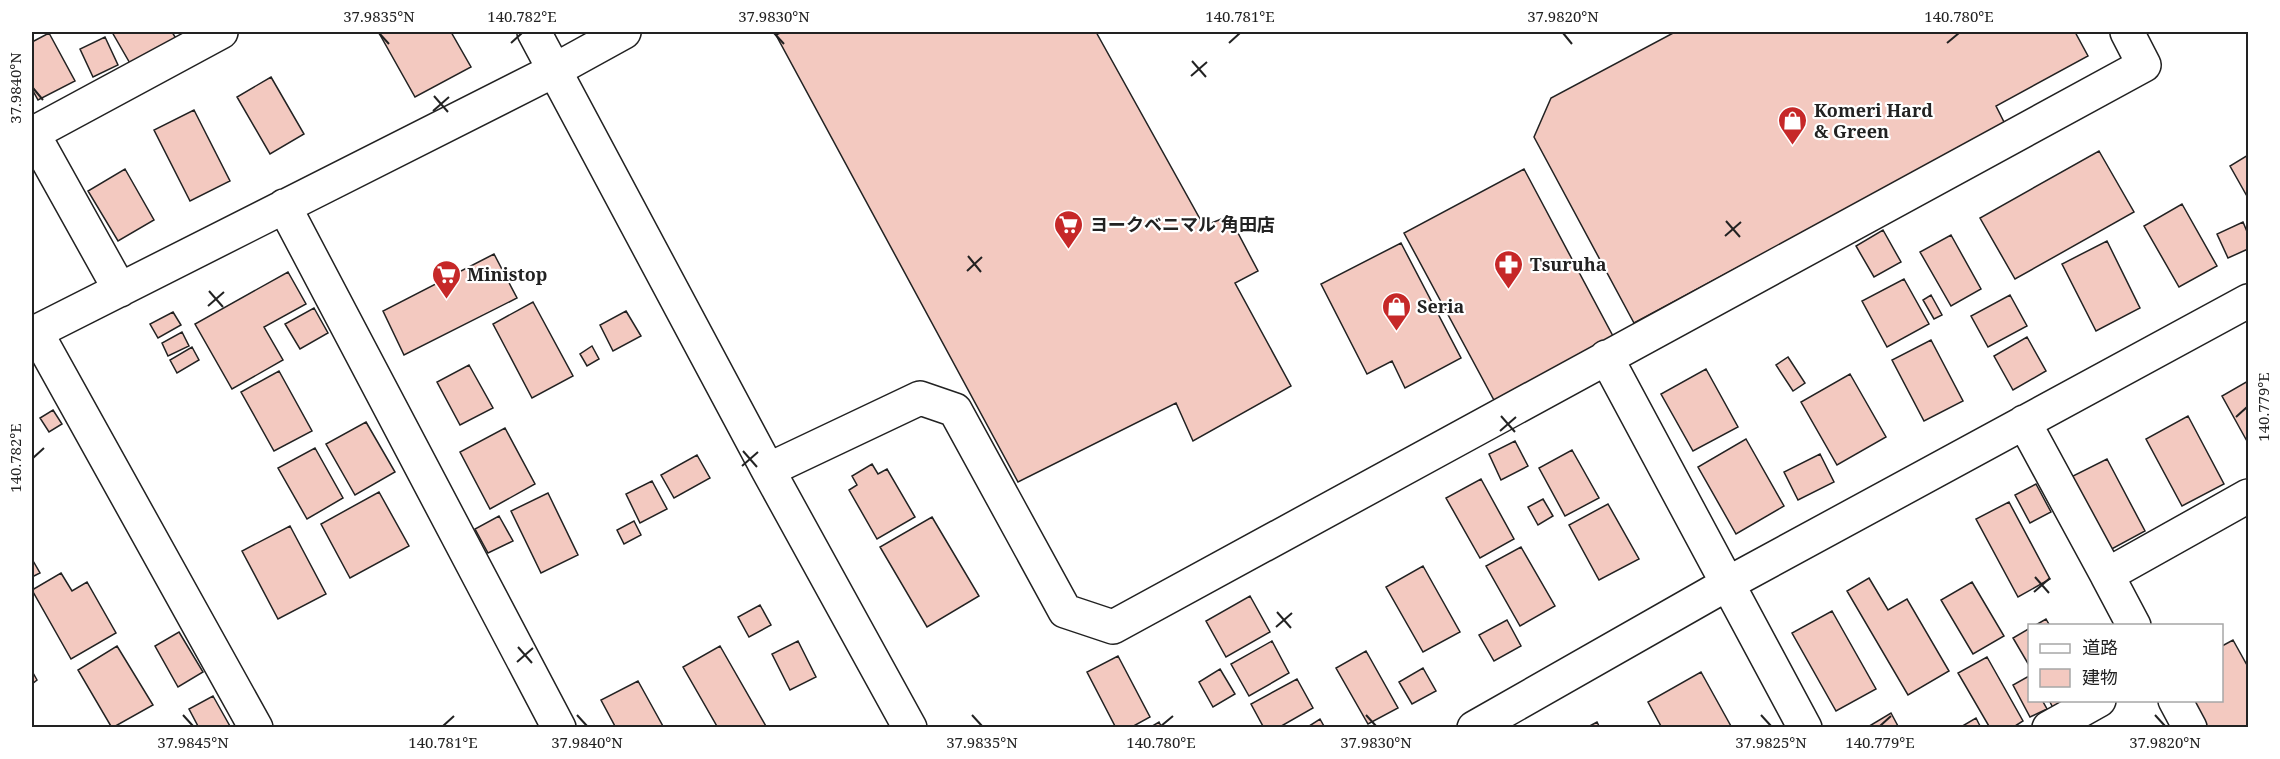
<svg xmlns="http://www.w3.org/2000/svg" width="2280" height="759" font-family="'Noto Serif','Noto Sans JP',serif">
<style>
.building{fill:#f3c9c0;stroke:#222;stroke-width:1.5}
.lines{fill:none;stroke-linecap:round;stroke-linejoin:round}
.minor-casing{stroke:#222;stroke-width:36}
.minor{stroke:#fff;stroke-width:33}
.ticks{fill:none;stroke:#222;stroke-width:2}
.labels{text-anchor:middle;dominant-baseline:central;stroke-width:4.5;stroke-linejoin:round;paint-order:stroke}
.poi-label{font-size:18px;font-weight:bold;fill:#222;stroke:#fff;text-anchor:start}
.neatline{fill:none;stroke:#222;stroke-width:2}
.ticks-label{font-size:15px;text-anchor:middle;fill:#222}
</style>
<rect width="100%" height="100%" fill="#fff"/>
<path class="building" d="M 112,32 L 172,32 L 177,40 L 131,65 Z
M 383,32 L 451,32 L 471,67 L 415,97 L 379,33 Z
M 782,32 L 1096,32 L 1204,226 L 1229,216 L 1258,271 L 1235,283 L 1291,386 L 1193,441 L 1176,403 L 1018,482 L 776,35 Z
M 1675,32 L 2075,32 L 2088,56 L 1996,106 L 2005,124 L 1634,323 L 1534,137 L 1551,98 Z
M 49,33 L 75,81 L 38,100 L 32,89 L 32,42 Z
M 105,37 L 118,65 L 93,77 L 80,49 Z
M 271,77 L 304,134 L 270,154 L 237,97 Z
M 194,110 L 230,181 L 190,201 L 154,130 Z
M 2099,151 L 2134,212 L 2015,279 L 1980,218 Z
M 2248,155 L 2248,198 L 2230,166 Z
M 125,169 L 154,220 L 118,241 L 88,191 Z
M 1524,169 L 1614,338 L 1495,402 L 1404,233 Z
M 2182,204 L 2217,266 L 2179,287 L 2144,226 Z
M 2243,222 L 2248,234 L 2248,249 L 2228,258 L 2217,234 Z
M 1883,230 L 1901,262 L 1874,277 L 1856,246 Z
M 1951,235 L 1981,289 L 1951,306 L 1920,252 Z
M 2107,241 L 2140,308 L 2096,331 L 2062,264 Z
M 1401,243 L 1461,358 L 1405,388 L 1392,361 L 1367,374 L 1321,284 Z
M 494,254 L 517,298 L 404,355 L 383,311 Z
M 288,272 L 306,304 L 264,327 L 283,360 L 232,389 L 195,324 Z
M 1904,279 L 1929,324 L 1887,347 L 1862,301 Z
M 1931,295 L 1942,315 L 1934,319 L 1923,300 Z
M 2010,295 L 2027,326 L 1988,347 L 1971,316 Z
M 533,302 L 573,376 L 532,398 L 493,324 Z
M 314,308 L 328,333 L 300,349 L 285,324 Z
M 626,311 L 641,336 L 613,351 L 600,325 Z
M 173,312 L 181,325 L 158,338 L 150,324 Z
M 182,332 L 189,346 L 168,356 L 162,343 Z
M 2027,337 L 2046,371 L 2013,390 L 1994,356 Z
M 1931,340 L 1963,401 L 1924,421 L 1892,360 Z
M 592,346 L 599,359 L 587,366 L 580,354 Z
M 192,347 L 199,360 L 177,373 L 170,360 Z
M 1788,357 L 1805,383 L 1793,391 L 1776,365 Z
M 469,365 L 493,408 L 460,425 L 437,382 Z
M 1706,369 L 1738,427 L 1693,451 L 1661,394 Z
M 279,371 L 312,431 L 274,451 L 241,392 Z
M 1850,374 L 1886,437 L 1837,465 L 1801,402 Z
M 2248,381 L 2248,443 L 2222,396 Z
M 53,410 L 62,424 L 49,432 L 40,418 Z
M 2188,416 L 2224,484 L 2182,506 L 2146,439 Z
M 366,422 L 395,472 L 355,495 L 326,444 Z
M 505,428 L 535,484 L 490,509 L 460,452 Z
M 1746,439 L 1784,506 L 1736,534 L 1698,467 Z
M 1515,441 L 1528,466 L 1501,480 L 1489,454 Z
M 315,448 L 343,498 L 307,519 L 278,468 Z
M 1572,450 L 1599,498 L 1565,516 L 1539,468 Z
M 1820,454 L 1834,482 L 1798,500 L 1784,472 Z
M 697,455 L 710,478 L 674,498 L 661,475 Z
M 2107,459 L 2145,531 L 2108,551 L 2069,478 Z
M 872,464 L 878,474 L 887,469 L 915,517 L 877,539 L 849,490 L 857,485 L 852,476 Z
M 1481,479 L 1514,539 L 1480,558 L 1446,498 Z
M 652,481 L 667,509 L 640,523 L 626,494 Z
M 2036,484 L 2051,512 L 2030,523 L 2015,495 Z
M 379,492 L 409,546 L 350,578 L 321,524 Z
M 548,493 L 578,555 L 541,573 L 511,511 Z
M 1543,499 L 1553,516 L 1538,525 L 1528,507 Z
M 2009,502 L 2050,579 L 2018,597 L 1976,519 Z
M 1608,504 L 1639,559 L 1599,580 L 1569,525 Z
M 499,516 L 513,541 L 488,553 L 475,529 Z
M 932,517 L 979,596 L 927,627 L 880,547 Z
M 634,521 L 641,535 L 624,544 L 617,530 Z
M 290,526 L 326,594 L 278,619 L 242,551 Z
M 1521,547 L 1555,606 L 1520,626 L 1486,566 Z
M 32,559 L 40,573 L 32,577 Z
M 1423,566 L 1460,632 L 1423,652 L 1386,587 Z
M 61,573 L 72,591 L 87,582 L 116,633 L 71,659 L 32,590 Z
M 1869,578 L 1888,610 L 1907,599 L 1949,671 L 1908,695 L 1847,591 Z
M 1972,582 L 2004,636 L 1973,654 L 1941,600 Z
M 1250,596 L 1270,632 L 1226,657 L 1206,621 Z
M 760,605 L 771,625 L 749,637 L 738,617 Z
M 1832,611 L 1876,689 L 1836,711 L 1792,633 Z
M 2046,619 L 2050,626 L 2034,626 Z
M 1507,620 L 1521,646 L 1494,661 L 1479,635 Z
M 2030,628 L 2030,667 L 2013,638 Z
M 179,632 L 203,672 L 178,687 L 155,646 Z
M 2233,640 L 2248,667 L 2248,728 L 2208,728 L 2194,700 L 2222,700 L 2222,646 Z
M 798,641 L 816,677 L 790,690 L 772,654 Z
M 1272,641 L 1289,673 L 1249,696 L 1231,664 Z
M 117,646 L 153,705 L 112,728 L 78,670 Z
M 720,646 L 767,728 L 718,728 L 683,667 Z
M 1366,651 L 1398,708 L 1368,724 L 1336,668 Z
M 1118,656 L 1150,717 L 1130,728 L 1116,728 L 1087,672 Z
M 1987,657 L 2023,721 L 2012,728 L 1990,728 L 1958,673 Z
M 1423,668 L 1436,691 L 1412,704 L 1399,682 Z
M 1220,669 L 1235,694 L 1213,707 L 1199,682 Z
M 32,671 L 37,680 L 32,684 Z
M 1701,672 L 1732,728 L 1662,728 L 1648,702 Z
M 2029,676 L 2030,700 L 2042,700 L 2047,709 L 2030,717 L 2013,685 Z
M 1297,679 L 1313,708 L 1278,728 L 1264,728 L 1251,704 Z
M 638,681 L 664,728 L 616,728 L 601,700 Z
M 213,696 L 231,728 L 199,728 L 189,709 Z
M 2049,700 L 2072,700 L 2054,710 Z
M 1891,713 L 1899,728 L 1866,728 Z
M 1976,718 L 1981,728 L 1959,728 Z
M 1320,719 L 1325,728 L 1306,728 Z
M 1159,722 L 1162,728 L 1149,728 Z
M 1597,722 L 1600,728 L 1586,728 Z"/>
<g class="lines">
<defs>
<path id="minor" d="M 534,32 L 768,470 L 910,728
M 32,132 L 120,290
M 32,134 L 221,32
M 284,206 L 559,728
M 36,332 L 256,728
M 32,334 L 555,70 L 624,32
M 1606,357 L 1805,728
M 2024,422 L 2107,575
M 768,470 L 920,398 L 955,410 L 1065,611 L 1113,627 L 2144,65 L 2127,32
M 2134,626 L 2107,575 L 2248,496
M 2175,700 L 2190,728
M 1474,728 L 1727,584 L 2248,301
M 2049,728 L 2099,700"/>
</defs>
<use href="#minor" class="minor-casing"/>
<use href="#minor" class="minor"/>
</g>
<path class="ticks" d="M 379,33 L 389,44M 774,33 L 784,44M 1563,33 L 1572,44M 511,43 L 522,33M 1229,43 L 1240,33M 1947,43 L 1959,33M 1192,61 L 1206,77M 1191,76 L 1207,62M 33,88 L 43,100M 434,96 L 448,112M 433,111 L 449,97M 1726,221 L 1740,237M 1725,236 L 1741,222M 968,256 L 981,272M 967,271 L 982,257M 209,291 L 223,307M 208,306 L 224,292M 1501,416 L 1515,432M 2236,417 L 2247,407M 1500,431 L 1516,417M 743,451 L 757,467M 33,458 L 44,448M 742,466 L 758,452M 2035,577 L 2049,593M 2034,592 L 2050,578M 1277,612 L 1291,628M 1276,627 L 1292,613M 518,647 L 532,663M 517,662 L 533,648M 183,715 L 193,726M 577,715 L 587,726M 972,715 L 982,726M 1366,715 L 1376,726M 1761,715 L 1771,726M 2155,715 L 2165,726M 443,726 L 454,716M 1161,726 L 1173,716M 1880,726 L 1891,716"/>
<defs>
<symbol id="shop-pin" viewBox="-11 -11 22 30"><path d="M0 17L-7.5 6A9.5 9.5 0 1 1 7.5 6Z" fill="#c62828" stroke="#fff"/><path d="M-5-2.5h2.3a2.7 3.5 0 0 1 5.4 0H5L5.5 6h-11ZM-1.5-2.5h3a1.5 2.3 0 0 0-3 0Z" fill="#fff"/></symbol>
<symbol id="supermarket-pin" viewBox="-11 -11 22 30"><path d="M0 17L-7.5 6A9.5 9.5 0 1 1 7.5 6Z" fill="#c62828" stroke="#fff"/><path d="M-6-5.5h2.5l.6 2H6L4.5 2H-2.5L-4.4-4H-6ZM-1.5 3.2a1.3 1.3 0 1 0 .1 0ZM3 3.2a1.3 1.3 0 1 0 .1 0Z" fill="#fff"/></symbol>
<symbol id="pharmacy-pin" viewBox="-11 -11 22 30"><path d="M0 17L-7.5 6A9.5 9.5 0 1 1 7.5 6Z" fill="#c62828" stroke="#fff"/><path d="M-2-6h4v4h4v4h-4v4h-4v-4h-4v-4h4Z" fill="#fff"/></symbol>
</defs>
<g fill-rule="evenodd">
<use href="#shop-pin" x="1776" y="104" width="33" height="45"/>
<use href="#supermarket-pin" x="1052" y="208" width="33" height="45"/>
<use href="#pharmacy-pin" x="1492" y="248" width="33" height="45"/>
<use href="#supermarket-pin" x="430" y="258" width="33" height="45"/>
<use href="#shop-pin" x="1380" y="290" width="33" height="45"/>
</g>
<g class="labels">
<g class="poi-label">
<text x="1814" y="110">Komeri Hard<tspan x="1814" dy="21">&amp; Green</tspan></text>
<text x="1090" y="224">ヨークベニマル 角田店</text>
<text x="1530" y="264">Tsuruha</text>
<text x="467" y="274">Ministop</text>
<text x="1417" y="306">Seria</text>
</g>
</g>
<rect width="2280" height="759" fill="none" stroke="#ffffff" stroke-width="66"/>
<rect x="2028" y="624" width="195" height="78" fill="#ffffff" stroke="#a7a7a7" stroke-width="1.5"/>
<rect x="2040" y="644" width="30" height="9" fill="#ffffff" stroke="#a7a7a7" stroke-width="1.5"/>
<text x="2082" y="654" font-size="18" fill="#222222">道路</text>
<rect x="2040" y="669" width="30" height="18" fill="#f3c9c0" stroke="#a7a7a7" stroke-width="1.5"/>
<text x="2082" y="684" font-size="18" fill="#222222">建物</text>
<rect x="33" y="33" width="2214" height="693" class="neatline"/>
<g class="ticks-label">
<text x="379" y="22">37.9835°N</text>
<text x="522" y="22">140.782°E</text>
<text x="774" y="22">37.9830°N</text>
<text x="1240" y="22">140.781°E</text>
<text x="1563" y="22">37.9820°N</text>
<text x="1959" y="22">140.780°E</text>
<text transform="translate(16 88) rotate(-90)" y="5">37.9840°N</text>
<text transform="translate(2264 407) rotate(-90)" y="5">140.779°E</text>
<text transform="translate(16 458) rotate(-90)" y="5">140.782°E</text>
<text x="193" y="748">37.9845°N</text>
<text x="443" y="748">140.781°E</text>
<text x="587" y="748">37.9840°N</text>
<text x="982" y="748">37.9835°N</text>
<text x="1161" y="748">140.780°E</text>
<text x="1376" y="748">37.9830°N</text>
<text x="1771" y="748">37.9825°N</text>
<text x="1880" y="748">140.779°E</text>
<text x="2165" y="748">37.9820°N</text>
</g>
</svg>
